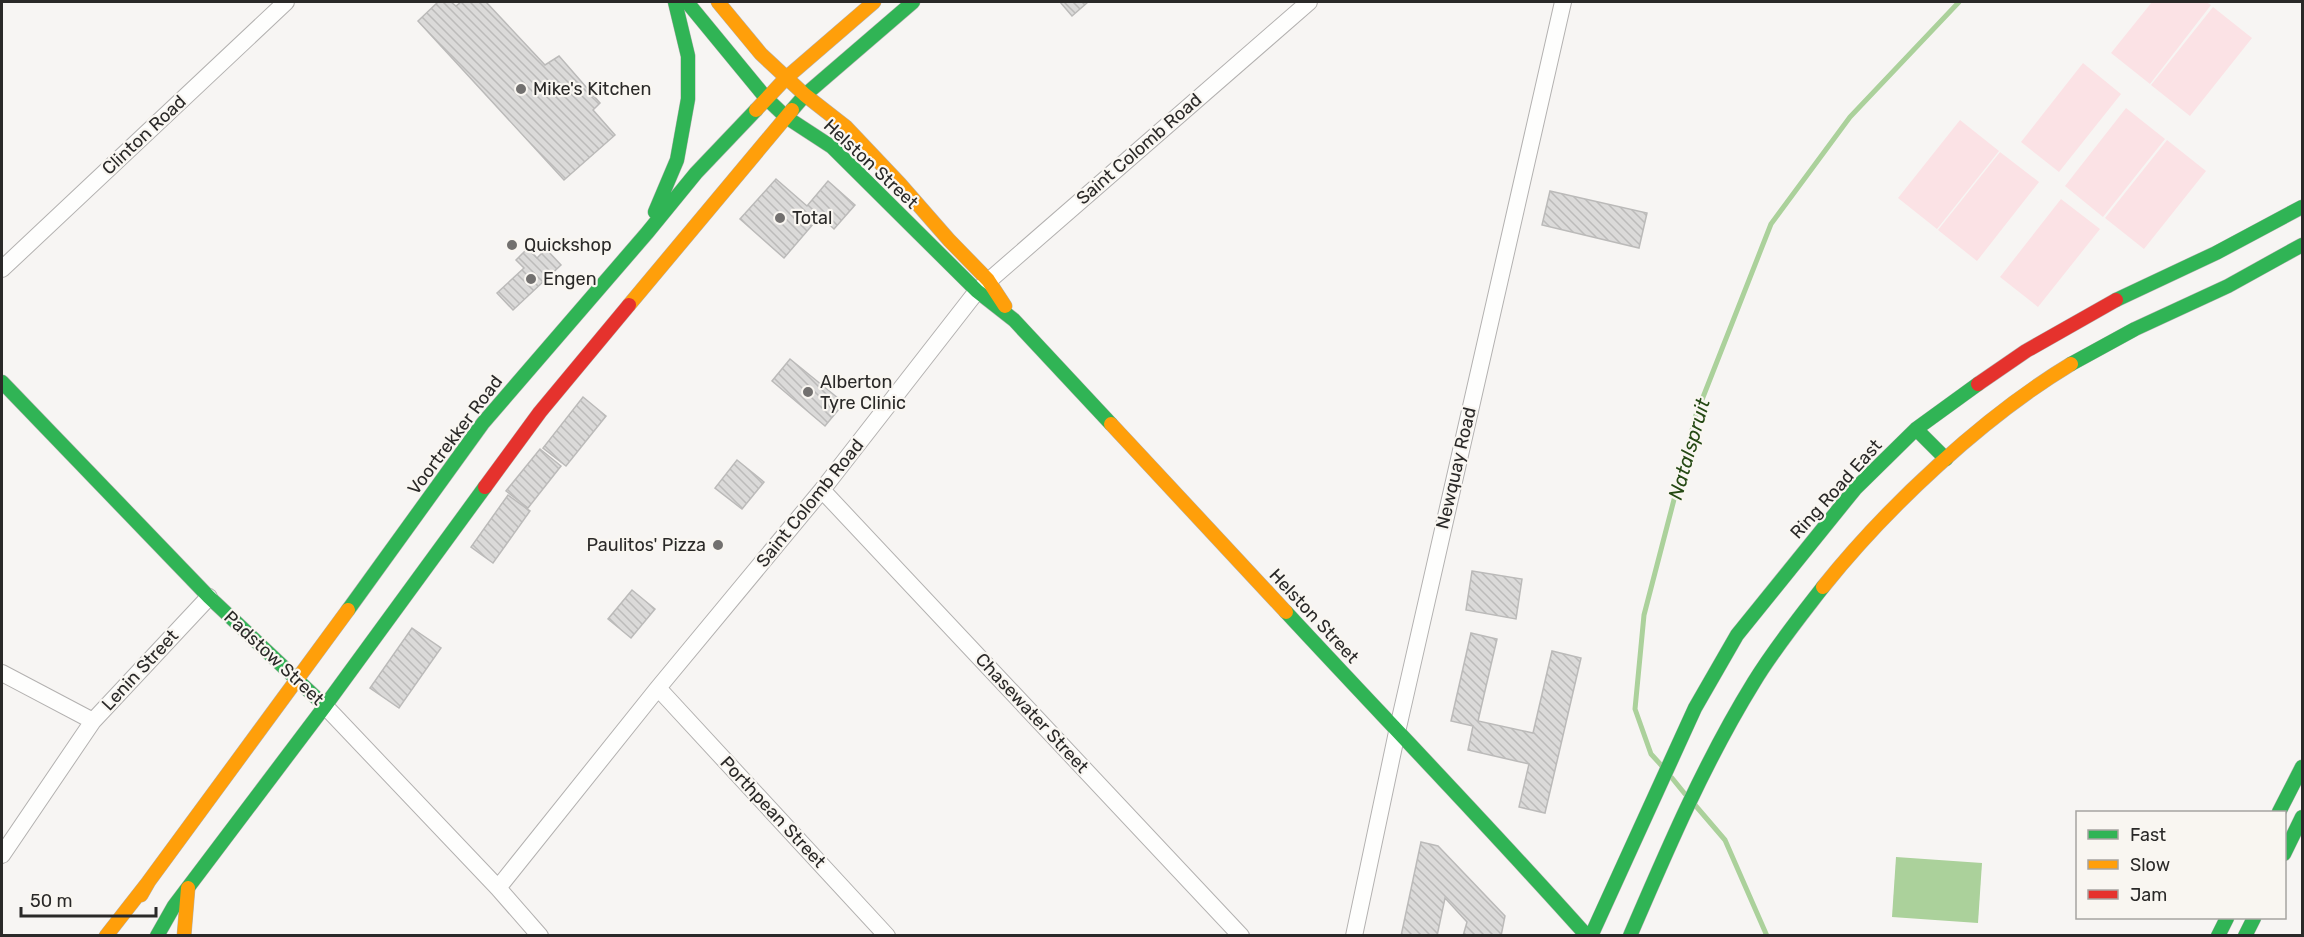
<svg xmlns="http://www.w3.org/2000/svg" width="2304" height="937" font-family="Rubik,sans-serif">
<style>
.park{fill:#fbe2e5}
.water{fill:#abd19b}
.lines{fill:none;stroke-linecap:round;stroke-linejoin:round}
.stream{stroke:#abd19b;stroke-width:5}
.building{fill:url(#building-back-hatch);stroke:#bbbab9;stroke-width:1.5}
.street-casing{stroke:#b3b1b0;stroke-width:18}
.fast-casing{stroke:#b3b1b0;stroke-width:15}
.slow-casing{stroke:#b3b1b0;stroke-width:15}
.jam-casing{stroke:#b3b1b0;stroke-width:15}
.street{stroke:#fefefd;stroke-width:16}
.fast{stroke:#30b455;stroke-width:14}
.slow{stroke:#ff9f0a;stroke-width:14}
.jam{stroke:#e5322d;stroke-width:14}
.poi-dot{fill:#72706f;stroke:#f9f6f1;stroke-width:2}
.labels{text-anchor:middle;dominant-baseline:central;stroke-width:4.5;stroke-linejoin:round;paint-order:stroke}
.poi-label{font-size:18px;fill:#2a2928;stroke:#f9f6f1;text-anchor:start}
.street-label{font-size:18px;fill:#2a2928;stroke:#f9f6f1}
.water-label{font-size:20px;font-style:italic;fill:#254914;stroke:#f9f6f1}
</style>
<defs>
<pattern id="building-back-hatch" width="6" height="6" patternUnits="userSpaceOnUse" patternTransform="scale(1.5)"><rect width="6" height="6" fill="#dbdad9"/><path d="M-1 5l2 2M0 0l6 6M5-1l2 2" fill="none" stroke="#bcbbba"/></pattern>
</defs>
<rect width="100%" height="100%" fill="#f7f5f3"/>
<path class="park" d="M 2152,2 L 2206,2 L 2211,5 L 2150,84 L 2111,53 Z
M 2213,7 L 2252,38 L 2190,116 L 2151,85 Z
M 2083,63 L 2121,94 L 2059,172 L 2021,142 Z
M 2126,108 L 2165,139 L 2103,217 L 2065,186 Z
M 1960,120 L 1999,151 L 1937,229 L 1898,198 Z
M 2167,140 L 2206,171 L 2144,249 L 2105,218 Z
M 2000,152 L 2039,182 L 1977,261 L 1938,230 Z
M 2061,199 L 2100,229 L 2038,307 L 2000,277 Z"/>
<path class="water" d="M 1896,857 L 1982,863 L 1978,923 L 1892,917 Z"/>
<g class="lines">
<path class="stream" d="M 1662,766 L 1651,754 L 1635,709 L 1644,615 L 1696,415 L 1771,224 L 1850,117 L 1959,2
M 1672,778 L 1685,794
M 1695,805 L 1725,840 L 1767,936"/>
</g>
<path class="building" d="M 438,2 L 451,2 L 456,6 L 461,2 L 486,2 L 545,65 L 559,56 L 600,103 L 593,110 L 615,135 L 564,180 L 418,21 Z
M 1060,2 L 1088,2 L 1072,16 Z
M 776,179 L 807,206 L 828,181 L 855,205 L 834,229 L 820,216 L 784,258 L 740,219 Z
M 1550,191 L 1647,213 L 1639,248 L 1542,225 Z
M 528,248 L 537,258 L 546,249 L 561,265 L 513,310 L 497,293 L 524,268 L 516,260 Z
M 790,359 L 844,403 L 825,426 L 772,381 Z
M 583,397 L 606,416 L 566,466 L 543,448 Z
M 540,449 L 561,466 L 528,508 L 506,491 Z
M 737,460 L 764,482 L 742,509 L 715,488 Z
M 508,495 L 530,511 L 493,563 L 471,547 Z
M 1472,571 L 1522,579 L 1516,619 L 1466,610 Z
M 632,590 L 655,609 L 631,638 L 608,619 Z
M 412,628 L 441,648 L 399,708 L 370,688 Z
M 1471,633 L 1497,639 L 1478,721 L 1533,733 L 1552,651 L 1581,658 L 1545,813 L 1519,807 L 1529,764 L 1468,750 L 1473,726 L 1451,721 Z
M 1421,842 L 1438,846 L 1505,916 L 1501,936 L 1463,936 L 1467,922 L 1445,898 L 1437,936 L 1401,936 Z"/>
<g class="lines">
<defs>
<path id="street" d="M 2,269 L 286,2
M 822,490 L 1241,936
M 2,673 L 93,721
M 658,688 L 887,936
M 325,706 L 498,888 L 540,936
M 2,855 L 93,721 L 209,597
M 498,888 L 658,688 L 822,490 L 977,291 L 1309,2
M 1354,936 L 1397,732 L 1563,2"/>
<path id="fast" d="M 687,2 L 766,98 L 786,117 L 832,147 L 977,291 L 1014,320 L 1111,424
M 792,110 L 805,95 L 913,2
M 655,212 L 677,160 L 688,99 L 688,56 L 675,2
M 2116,300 L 2216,253 L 2302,207
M 2071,364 L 2135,329 L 2228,286 L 2302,245
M 2,382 L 209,597 L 325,706
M 1916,429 L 1946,459
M 348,610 L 483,423 L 647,233 L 696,173 L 756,110
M 1286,612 C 1386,720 1489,826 1587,936
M 2279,812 L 2302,767
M 2284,854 L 2302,817
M 157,936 L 174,906 L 325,706 L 485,487
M 1591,936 L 1695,708 L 1737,635 L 1855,489 L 1916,429 L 1978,384
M 1630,936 C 1667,850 1704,763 1754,682 C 1774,649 1799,618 1823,587
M 2218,936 L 2227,918
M 2245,936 L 2254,918"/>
<path id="slow" d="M 718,2 L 761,54 L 805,95 L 846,127 L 900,184 L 949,240 L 988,280 L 1005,306
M 756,110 L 786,78 L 874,2
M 629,305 L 792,110
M 1111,424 L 1286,612
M 1823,587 C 1887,507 1983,417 2071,364
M 141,895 L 149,881 L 348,610
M 106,936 L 149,881
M 184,936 L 188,888"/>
<path id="jam" d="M 1978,384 L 2026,351 L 2116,300
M 485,487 L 540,412 L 629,305"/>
</defs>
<use href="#street" class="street-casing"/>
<use href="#fast" class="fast-casing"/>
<use href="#slow" class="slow-casing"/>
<use href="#jam" class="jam-casing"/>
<use href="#street" class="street"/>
<use href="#fast" class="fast"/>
<use href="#slow" class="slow"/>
<use href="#jam" class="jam"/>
</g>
<g class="poi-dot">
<circle cx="521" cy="89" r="6"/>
<circle cx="780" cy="218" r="6"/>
<circle cx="512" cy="245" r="6"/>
<circle cx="531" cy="279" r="6"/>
<circle cx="808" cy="392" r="6"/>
<circle cx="718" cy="545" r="6"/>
</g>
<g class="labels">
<g class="poi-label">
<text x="533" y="89">Mike's Kitchen</text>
<text x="792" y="218">Total</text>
<text x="524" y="245">Quickshop</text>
<text x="543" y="279">Engen</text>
<text x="820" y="382">Alberton<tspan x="820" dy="21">Tyre Clinic</tspan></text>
<text x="706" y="545" text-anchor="end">Paulitos' Pizza</text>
</g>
<g class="street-label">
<text transform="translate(144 135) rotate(-43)">Clinton Road</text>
<text transform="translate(1139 149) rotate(-41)">Saint Colomb Road</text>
<text transform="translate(871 164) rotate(43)">Helston Street</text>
<text transform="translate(455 435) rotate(-53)">Voortrekker Road</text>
<text transform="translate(1456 468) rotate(-77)">Newquay Road</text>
<text transform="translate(1836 489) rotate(-48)">Ring Road East</text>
<text transform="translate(810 503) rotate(-51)">Saint Colomb Road</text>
<text transform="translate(1314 616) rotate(47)">Helston Street</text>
<text transform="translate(274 658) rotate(43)">Padstow Street</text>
<text transform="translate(140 670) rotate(-47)">Lenin Street</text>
<text transform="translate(1032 713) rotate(47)">Chasewater Street</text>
<text transform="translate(773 812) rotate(47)">Porthpean Street</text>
</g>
<g class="water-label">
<text transform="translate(1689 449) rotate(-74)">Natalspruit</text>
</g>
</g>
<rect width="2304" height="937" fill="none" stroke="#2a2928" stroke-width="6"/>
<rect x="2076" y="811" width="210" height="108" fill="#f9f6f1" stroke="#a6a4a1" stroke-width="1.5"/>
<rect x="2088" y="830" width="30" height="9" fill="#30b455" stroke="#a6a4a1" stroke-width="1.5"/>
<text x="2130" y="841" font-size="18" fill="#2a2928">Fast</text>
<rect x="2088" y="860" width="30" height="9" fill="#ff9f0a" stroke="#a6a4a1" stroke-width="1.5"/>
<text x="2130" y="871" font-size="18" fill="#2a2928">Slow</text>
<rect x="2088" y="890" width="30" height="9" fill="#e5322d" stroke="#a6a4a1" stroke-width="1.5"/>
<text x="2130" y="901" font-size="18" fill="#2a2928">Jam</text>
<path d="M21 907v9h135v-9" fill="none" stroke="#2a2928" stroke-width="3"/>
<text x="30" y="907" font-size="18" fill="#2a2928" stroke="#f9f6f1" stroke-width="4.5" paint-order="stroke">50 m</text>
</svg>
